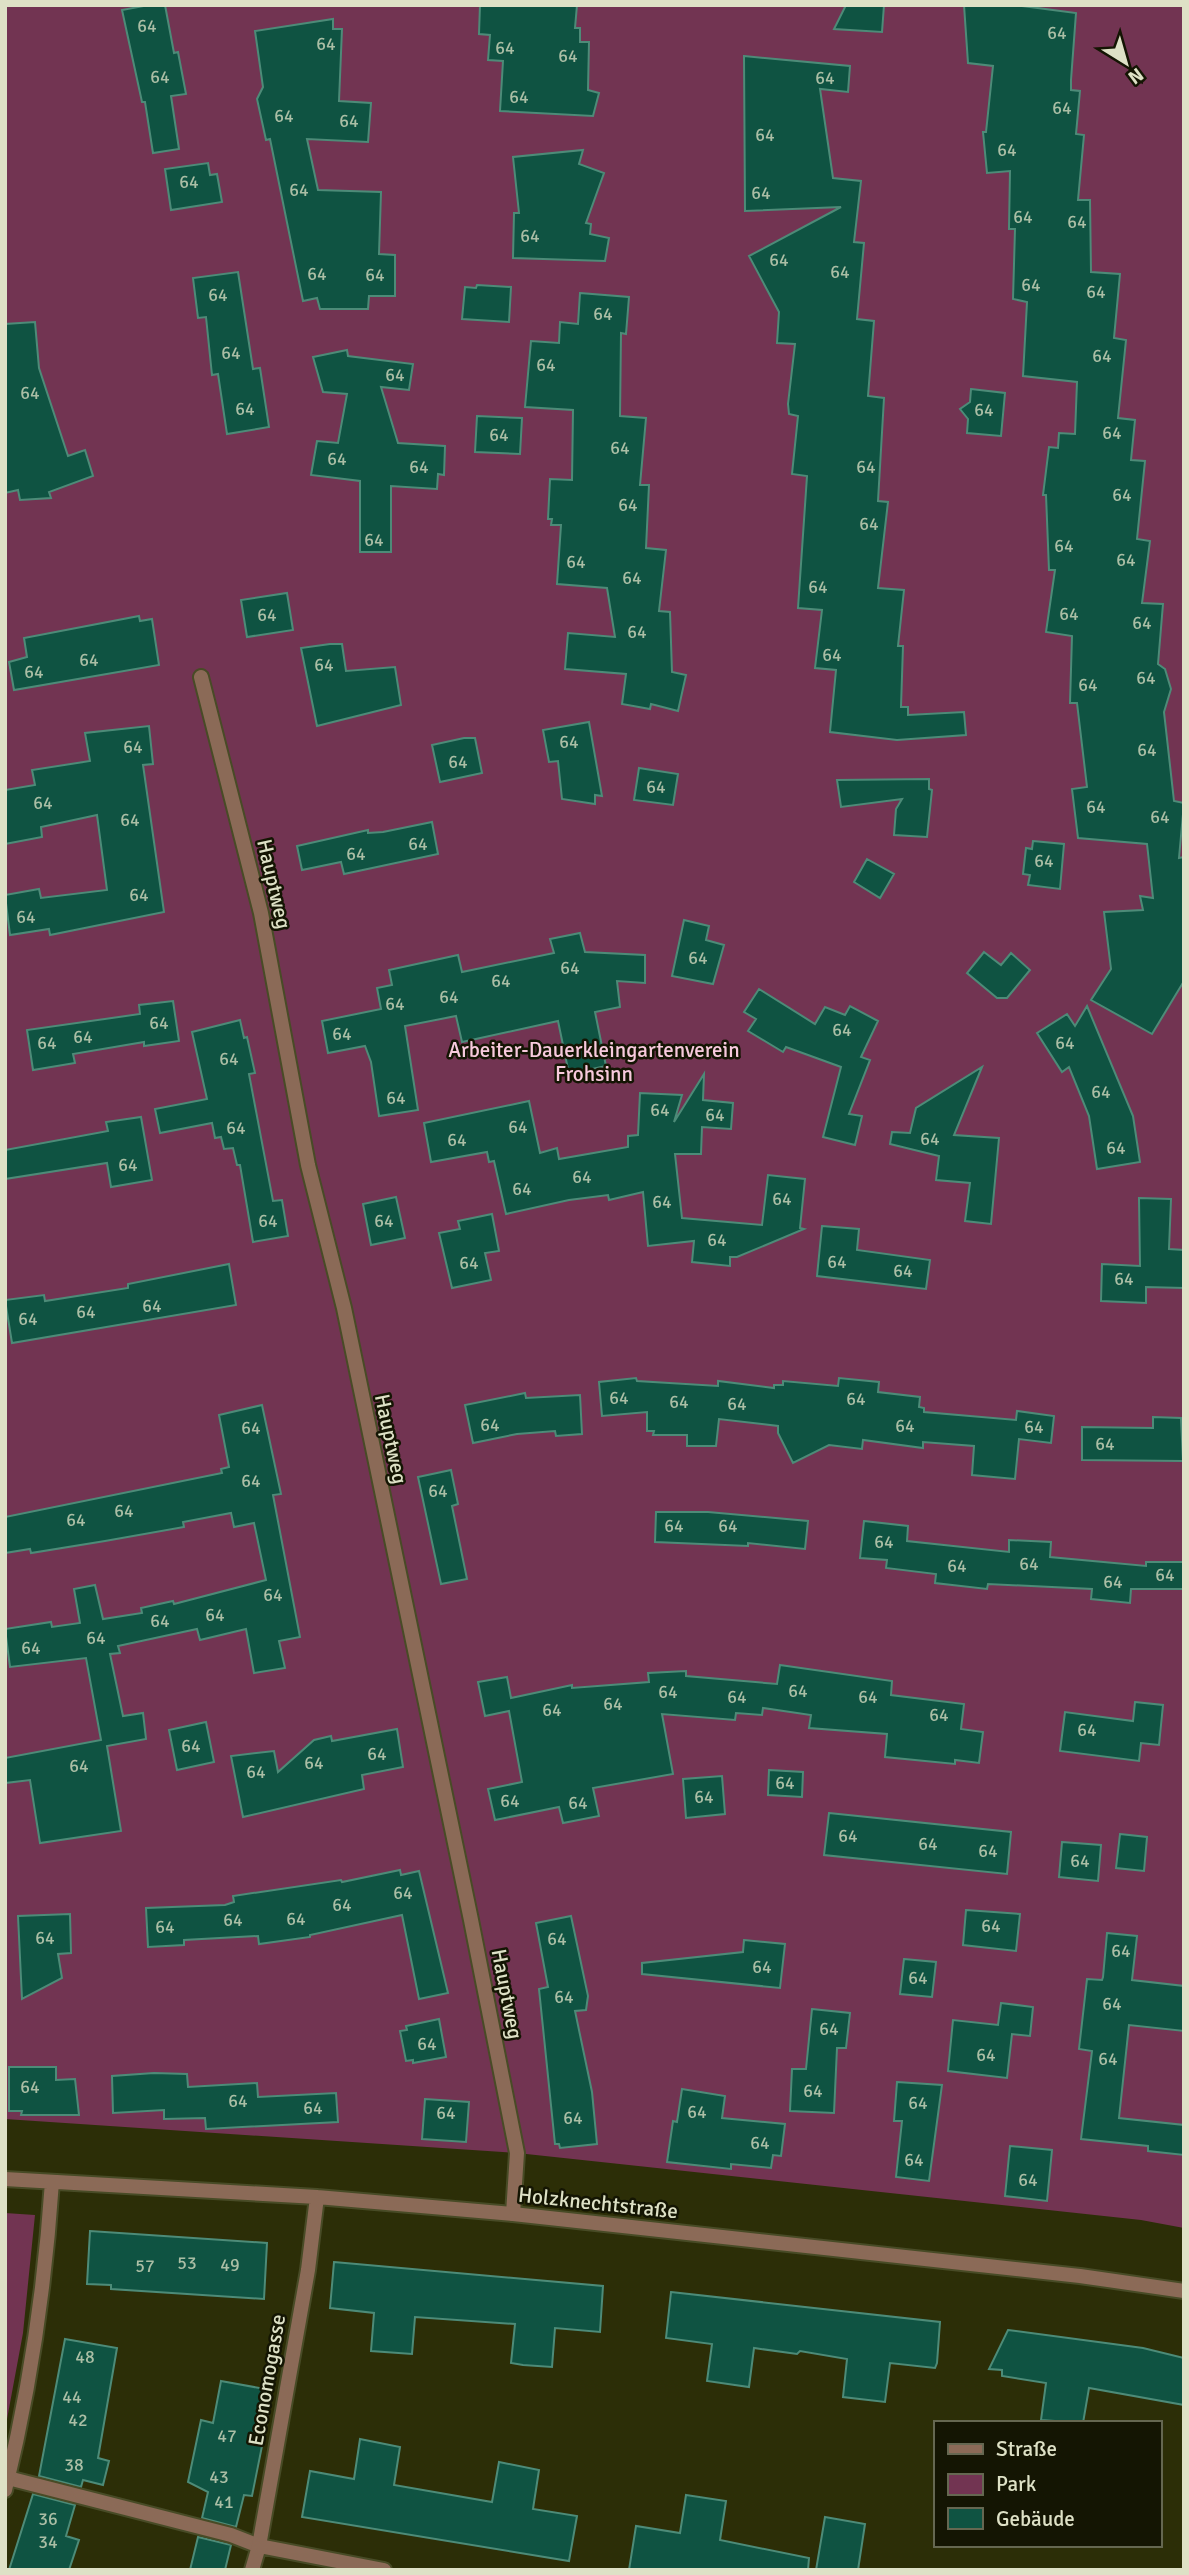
<svg xmlns="http://www.w3.org/2000/svg" width="1189" height="2575" font-family="Signika,sans-serif">
<style>
.green{fill:#723452}
.building{fill:#0f5342;stroke:#4d8b78;stroke-width:2}
.lines{fill:none;stroke-linecap:round;stroke-linejoin:round}
.lane-casing{stroke:#484b26;stroke-width:18}
.street-casing{stroke:#484b26;stroke-width:18}
.lane{stroke:#8b6a57;stroke-width:14}
.street{stroke:#8b6a57;stroke-width:14}
.labels{text-anchor:middle;dominant-baseline:central;stroke-width:5;stroke-linejoin:round;paint-order:stroke}
.number-label{font-size:18px;fill:#aabea5}
.street-label{font-size:21px;fill:#dee1c6;stroke:#141503}
.park-label{font-size:21px;fill:#f8cadd;stroke:#141503}
</style>
<rect width="100%" height="100%" fill="#2c2e07"/>
<path class="green" d="M 5,5 L 1184,5 L 1184,2228 L 1141,2220 L 517,2153 L 5,2119 Z
M 5,2213 L 35,2215 L 23,2333 L 5,2430 Z"/>
<path class="building" d="M 149,5 L 165,5 L 174,53 L 178,52 L 186,94 L 171,96 L 179,149 L 153,153 L 145,102 L 142,102 L 122,10 Z
M 480,5 L 577,5 L 575,28 L 580,28 L 580,42 L 589,42 L 588,90 L 599,93 L 593,116 L 500,111 L 503,61 L 488,60 L 490,35 L 479,34 Z
M 846,5 L 884,5 L 882,32 L 834,29 Z
M 964,5 L 1015,5 L 1076,13 L 1071,80 L 1071,90 L 1080,91 L 1076,134 L 1084,135 L 1078,200 L 1090,200 L 1091,272 L 1120,274 L 1114,338 L 1126,340 L 1118,418 L 1135,420 L 1131,460 L 1145,461 L 1137,539 L 1150,541 L 1142,603 L 1163,604 L 1158,664 L 1165,669 L 1171,689 L 1164,712 L 1174,801 L 1184,803 L 1179,858 L 1184,857 L 1184,981 L 1152,1034 L 1091,1000 L 1111,969 L 1104,912 L 1143,910 L 1140,896 L 1153,898 L 1147,844 L 1078,838 L 1072,789 L 1087,787 L 1077,703 L 1070,703 L 1072,636 L 1046,632 L 1055,570 L 1049,570 L 1046,495 L 1043,495 L 1049,447 L 1058,448 L 1059,433 L 1075,434 L 1077,382 L 1023,376 L 1027,302 L 1013,299 L 1015,229 L 1009,229 L 1010,171 L 987,173 L 983,132 L 986,132 L 993,66 L 968,63 Z
M 333,19 L 333,29 L 342,29 L 339,101 L 371,103 L 368,142 L 307,139 L 318,190 L 381,192 L 379,254 L 395,255 L 395,296 L 369,296 L 368,309 L 320,309 L 317,298 L 303,301 L 270,139 L 266,140 L 257,99 L 263,87 L 255,31 Z
M 744,56 L 850,66 L 848,92 L 820,89 L 833,178 L 861,181 L 854,242 L 864,243 L 857,319 L 874,321 L 868,396 L 884,398 L 878,501 L 888,502 L 878,588 L 904,590 L 898,646 L 903,646 L 901,707 L 908,707 L 908,715 L 964,712 L 966,735 L 897,740 L 830,732 L 836,670 L 815,668 L 822,610 L 798,608 L 807,476 L 792,474 L 798,416 L 789,414 L 788,404 L 795,344 L 777,343 L 779,312 L 749,256 L 841,207 L 745,211 Z
M 583,150 L 579,164 L 604,173 L 586,223 L 591,224 L 590,234 L 609,238 L 605,261 L 513,258 L 514,213 L 519,213 L 513,157 Z
M 208,163 L 210,175 L 217,174 L 222,202 L 171,210 L 165,169 Z
M 238,272 L 253,369 L 260,368 L 269,427 L 227,434 L 218,374 L 212,375 L 206,317 L 198,318 L 193,278 Z
M 477,285 L 511,287 L 509,322 L 462,319 L 465,287 L 476,288 Z
M 580,293 L 629,297 L 626,334 L 621,333 L 620,416 L 646,418 L 640,485 L 649,485 L 646,548 L 666,550 L 659,611 L 670,612 L 672,672 L 686,675 L 678,711 L 651,704 L 650,709 L 622,704 L 626,674 L 565,669 L 568,633 L 615,637 L 607,588 L 557,584 L 561,525 L 551,525 L 552,519 L 548,519 L 550,479 L 572,480 L 573,410 L 525,407 L 531,341 L 559,343 L 560,322 L 578,324 Z
M 35,322 L 39,368 L 68,456 L 85,450 L 93,476 L 49,492 L 51,498 L 20,500 L 18,490 L 5,493 L 5,324 Z
M 347,350 L 348,356 L 413,364 L 409,390 L 381,387 L 398,443 L 445,446 L 444,475 L 438,474 L 437,489 L 391,486 L 391,552 L 360,552 L 360,481 L 311,475 L 317,441 L 338,443 L 347,394 L 323,392 L 313,357 Z
M 971,389 L 1005,393 L 1001,436 L 967,433 L 968,419 L 960,409 L 970,402 Z
M 477,416 L 522,418 L 520,454 L 475,452 Z
M 287,593 L 293,630 L 247,637 L 241,600 Z
M 139,616 L 140,621 L 152,619 L 159,665 L 14,690 L 9,662 L 27,657 L 24,638 Z
M 330,644 L 342,644 L 346,671 L 395,667 L 401,705 L 317,726 L 301,648 Z
M 589,722 L 602,796 L 595,795 L 595,804 L 562,799 L 558,761 L 549,762 L 543,730 Z
M 149,726 L 153,764 L 143,765 L 164,912 L 50,935 L 49,929 L 10,935 L 5,895 L 39,889 L 41,898 L 107,890 L 97,815 L 41,827 L 42,837 L 5,844 L 5,790 L 35,785 L 32,770 L 90,761 L 85,733 Z
M 464,738 L 475,738 L 482,773 L 440,782 L 432,745 Z
M 639,768 L 678,774 L 673,805 L 634,800 Z
M 929,779 L 929,789 L 932,790 L 927,837 L 894,835 L 896,809 L 902,799 L 841,807 L 837,780 Z
M 432,822 L 438,854 L 344,874 L 341,862 L 302,870 L 297,846 L 368,830 L 368,833 L 383,832 Z
M 1033,841 L 1064,844 L 1060,889 L 1028,885 L 1030,875 L 1023,874 L 1026,848 L 1032,849 Z
M 867,859 L 894,874 L 880,898 L 854,882 Z
M 684,920 L 709,926 L 706,940 L 724,945 L 713,984 L 672,976 Z
M 580,933 L 585,952 L 645,955 L 645,983 L 617,981 L 620,1007 L 595,1012 L 606,1066 L 569,1074 L 558,1021 L 462,1042 L 456,1016 L 405,1026 L 418,1110 L 379,1116 L 371,1062 L 365,1046 L 328,1053 L 322,1021 L 381,1009 L 377,988 L 392,985 L 389,970 L 458,955 L 462,972 L 554,953 L 550,939 Z
M 984,952 L 1001,965 L 1011,953 L 1030,970 L 1007,998 L 997,998 L 967,973 Z
M 759,989 L 815,1024 L 825,1007 L 845,1015 L 850,1006 L 878,1021 L 861,1057 L 870,1060 L 849,1114 L 862,1116 L 855,1145 L 823,1137 L 841,1067 L 786,1047 L 783,1052 L 748,1031 L 756,1019 L 744,1012 Z
M 173,1001 L 179,1041 L 144,1046 L 144,1042 L 73,1054 L 75,1063 L 33,1070 L 27,1030 L 140,1014 L 139,1005 Z
M 1087,1006 L 1133,1116 L 1140,1162 L 1097,1169 L 1089,1116 L 1069,1067 L 1062,1072 L 1037,1033 L 1067,1014 L 1075,1026 Z
M 240,1020 L 244,1038 L 247,1037 L 255,1073 L 249,1074 L 273,1201 L 282,1200 L 288,1236 L 253,1242 L 240,1165 L 237,1165 L 233,1148 L 224,1149 L 221,1137 L 215,1138 L 212,1123 L 160,1133 L 155,1109 L 207,1099 L 192,1032 Z
M 982,1067 L 954,1135 L 999,1138 L 991,1224 L 965,1221 L 970,1183 L 936,1180 L 939,1156 L 890,1144 L 892,1132 L 910,1133 L 916,1108 Z
M 704,1074 L 703,1100 L 733,1103 L 731,1129 L 702,1127 L 701,1154 L 675,1154 L 682,1218 L 762,1225 L 768,1175 L 805,1179 L 800,1228 L 804,1229 L 737,1257 L 730,1257 L 730,1266 L 692,1262 L 694,1241 L 648,1246 L 643,1192 L 609,1200 L 608,1195 L 569,1200 L 506,1214 L 494,1161 L 489,1162 L 487,1152 L 431,1162 L 424,1123 L 529,1101 L 540,1153 L 557,1148 L 559,1159 L 628,1147 L 628,1136 L 638,1135 L 640,1093 L 682,1095 L 674,1122 Z
M 141,1117 L 152,1180 L 111,1187 L 107,1163 L 5,1179 L 5,1150 L 108,1131 L 106,1122 Z
M 396,1197 L 405,1238 L 371,1245 L 363,1204 Z
M 1139,1198 L 1171,1199 L 1169,1249 L 1184,1250 L 1184,1288 L 1146,1287 L 1146,1303 L 1101,1301 L 1102,1264 L 1140,1266 Z
M 492,1214 L 499,1251 L 485,1253 L 491,1280 L 452,1288 L 439,1233 L 460,1229 L 458,1221 Z
M 822,1226 L 859,1229 L 857,1250 L 930,1260 L 926,1289 L 817,1276 Z
M 229,1264 L 236,1305 L 12,1343 L 5,1300 L 44,1295 L 45,1301 L 128,1288 L 128,1284 Z
M 636,1378 L 637,1381 L 718,1386 L 718,1381 L 774,1388 L 774,1385 L 783,1385 L 783,1381 L 838,1386 L 839,1378 L 879,1382 L 878,1392 L 920,1397 L 919,1407 L 924,1408 L 924,1412 L 1016,1420 L 1017,1411 L 1054,1416 L 1051,1443 L 1019,1439 L 1015,1479 L 972,1475 L 974,1446 L 923,1442 L 923,1448 L 863,1440 L 862,1449 L 829,1445 L 793,1463 L 778,1433 L 778,1426 L 719,1419 L 716,1446 L 687,1446 L 687,1435 L 653,1435 L 654,1431 L 647,1431 L 647,1412 L 602,1416 L 599,1382 Z
M 525,1393 L 526,1398 L 580,1395 L 582,1434 L 556,1436 L 555,1431 L 517,1434 L 473,1443 L 465,1405 Z
M 262,1405 L 281,1494 L 273,1495 L 300,1637 L 279,1641 L 285,1668 L 254,1673 L 246,1629 L 200,1640 L 197,1629 L 118,1646 L 120,1653 L 110,1654 L 123,1716 L 143,1713 L 146,1739 L 107,1746 L 121,1831 L 40,1843 L 30,1780 L 5,1783 L 5,1758 L 101,1740 L 86,1658 L 10,1667 L 5,1629 L 51,1622 L 52,1627 L 80,1623 L 74,1589 L 95,1585 L 103,1619 L 142,1613 L 141,1608 L 173,1601 L 174,1604 L 266,1580 L 254,1523 L 234,1527 L 231,1513 L 183,1522 L 184,1527 L 105,1541 L 31,1553 L 30,1549 L 5,1553 L 5,1517 L 222,1473 L 221,1469 L 229,1467 L 219,1415 Z
M 1153,1417 L 1181,1418 L 1183,1461 L 1082,1460 L 1082,1427 L 1153,1428 Z
M 451,1470 L 458,1504 L 452,1506 L 467,1579 L 441,1584 L 418,1477 Z
M 656,1512 L 708,1512 L 808,1521 L 805,1549 L 748,1543 L 748,1546 L 655,1542 Z
M 864,1521 L 908,1526 L 907,1541 L 1009,1552 L 1009,1540 L 1051,1542 L 1050,1557 L 1146,1566 L 1146,1562 L 1184,1562 L 1184,1589 L 1131,1589 L 1130,1603 L 1091,1599 L 1092,1589 L 988,1584 L 987,1589 L 935,1583 L 936,1574 L 886,1568 L 887,1560 L 860,1558 Z
M 780,1665 L 892,1681 L 891,1695 L 964,1704 L 961,1729 L 983,1732 L 979,1763 L 955,1760 L 955,1764 L 885,1757 L 887,1734 L 809,1728 L 811,1715 L 763,1708 L 762,1715 L 736,1713 L 735,1720 L 662,1714 L 673,1774 L 593,1788 L 599,1816 L 563,1823 L 559,1807 L 495,1820 L 488,1789 L 522,1782 L 509,1711 L 485,1716 L 478,1682 L 507,1677 L 511,1698 L 572,1685 L 572,1688 L 649,1682 L 648,1673 L 686,1671 L 686,1676 L 777,1684 Z
M 1135,1702 L 1163,1705 L 1159,1745 L 1141,1743 L 1139,1761 L 1060,1751 L 1065,1712 L 1133,1721 Z
M 206,1722 L 214,1762 L 177,1770 L 169,1730 Z
M 397,1729 L 403,1767 L 362,1775 L 364,1789 L 243,1817 L 231,1756 L 274,1751 L 278,1772 L 314,1740 L 331,1736 L 332,1741 Z
M 769,1770 L 803,1772 L 802,1797 L 768,1795 Z
M 722,1776 L 725,1814 L 686,1818 L 683,1779 Z
M 829,1813 L 1011,1832 L 1007,1874 L 824,1855 Z
M 1120,1834 L 1147,1837 L 1144,1871 L 1116,1868 Z
M 1062,1842 L 1101,1845 L 1098,1881 L 1059,1877 Z
M 400,1870 L 401,1875 L 419,1871 L 448,1993 L 419,1999 L 402,1915 L 310,1935 L 310,1937 L 259,1944 L 258,1936 L 184,1940 L 184,1945 L 148,1947 L 146,1908 L 225,1905 L 234,1902 L 233,1896 L 341,1880 L 342,1882 Z
M 966,1910 L 1020,1914 L 1016,1951 L 963,1945 Z
M 70,1914 L 71,1953 L 58,1954 L 62,1978 L 22,1999 L 18,1916 Z
M 571,1916 L 588,1996 L 586,2010 L 575,2011 L 592,2092 L 597,2144 L 560,2148 L 559,2144 L 555,2144 L 539,1989 L 548,1987 L 536,1923 Z
M 1107,1933 L 1137,1936 L 1132,1980 L 1184,1986 L 1184,2031 L 1129,2025 L 1119,2118 L 1184,2125 L 1184,2155 L 1148,2151 L 1148,2146 L 1081,2139 L 1092,2051 L 1079,2049 L 1087,1979 L 1102,1980 L 1103,1977 Z
M 744,1940 L 785,1944 L 780,1988 L 642,1974 L 642,1963 L 743,1952 Z
M 904,1959 L 936,1962 L 932,1997 L 900,1994 Z
M 1001,2003 L 1033,2007 L 1030,2036 L 1012,2034 L 1007,2078 L 948,2071 L 953,2020 L 998,2025 Z
M 812,2009 L 850,2013 L 846,2048 L 837,2048 L 834,2113 L 790,2111 L 792,2069 L 806,2069 Z
M 439,2019 L 446,2057 L 413,2063 L 413,2060 L 406,2061 L 400,2031 L 407,2030 L 406,2026 Z
M 9,2067 L 56,2067 L 56,2080 L 75,2079 L 79,2115 L 21,2115 L 22,2111 L 9,2111 Z
M 154,2073 L 187,2074 L 188,2087 L 257,2083 L 258,2097 L 336,2093 L 338,2122 L 206,2129 L 205,2118 L 164,2119 L 164,2110 L 113,2113 L 112,2076 Z
M 897,2082 L 942,2085 L 929,2181 L 896,2177 L 902,2121 L 894,2121 Z
M 682,2089 L 725,2096 L 722,2118 L 785,2124 L 781,2156 L 773,2155 L 771,2168 L 731,2164 L 731,2169 L 667,2162 L 673,2121 L 677,2122 Z
M 425,2099 L 469,2102 L 466,2142 L 422,2139 Z
M 1010,2146 L 1052,2150 L 1047,2201 L 1005,2196 Z
M 90,2231 L 267,2243 L 264,2299 L 111,2289 L 111,2285 L 87,2284 Z
M 334,2262 L 603,2286 L 600,2332 L 555,2328 L 552,2367 L 523,2365 L 511,2363 L 515,2324 L 415,2317 L 412,2354 L 371,2351 L 374,2313 L 330,2308 Z
M 671,2292 L 940,2322 L 937,2363 L 935,2368 L 890,2363 L 885,2402 L 843,2397 L 847,2359 L 800,2351 L 797,2354 L 754,2348 L 749,2387 L 707,2381 L 712,2344 L 666,2338 Z
M 1008,2330 L 1143,2348 L 1184,2358 L 1184,2405 L 1089,2388 L 1083,2423 L 1041,2420 L 1046,2383 L 1002,2376 L 1002,2370 L 989,2369 Z
M 65,2339 L 117,2348 L 98,2458 L 109,2461 L 103,2485 L 83,2480 L 81,2487 L 39,2476 Z
M 221,2381 L 265,2389 L 261,2409 L 269,2411 L 252,2496 L 244,2495 L 236,2527 L 202,2518 L 208,2492 L 188,2482 L 201,2420 L 213,2423 Z
M 360,2439 L 400,2447 L 394,2485 L 492,2502 L 499,2462 L 539,2470 L 533,2509 L 577,2516 L 569,2561 L 302,2517 L 310,2471 L 354,2479 Z
M 33,2494 L 75,2505 L 66,2536 L 79,2540 L 69,2570 L 9,2570 Z
M 686,2495 L 726,2501 L 720,2540 L 809,2558 L 808,2570 L 629,2570 L 636,2526 L 680,2533 Z
M 825,2517 L 865,2524 L 858,2570 L 816,2570 Z
M 198,2537 L 231,2545 L 225,2570 L 190,2570 Z"/>
<g class="lines">
<defs>
<path id="lane" d="M 201,677 L 261,913 L 308,1165 L 344,1308 L 471,1920 L 517,2153 L 513,2214
M 8,2478 L 231,2535 L 259,2546"/>
<path id="street" d="M 5,2179 L 317,2197 L 513,2214 L 1080,2276 L 1184,2291
M 5,2490 C 30,2389 45,2286 52,2182
M 259,2546 L 384,2570
M 252,2570 L 259,2546 L 308,2270 L 317,2197"/>
</defs>
<use href="#lane" class="lane-casing"/>
<use href="#street" class="street-casing"/>
<use href="#lane" class="lane"/>
<use href="#street" class="street"/>
</g>
<g class="labels">
<g class="number-label">
<text x="147" y="26">64</text>
<text x="1057" y="33">64</text>
<text x="326" y="44">64</text>
<text x="505" y="48">64</text>
<text x="568" y="56">64</text>
<text x="160" y="77">64</text>
<text x="825" y="78">64</text>
<text x="519" y="97">64</text>
<text x="1062" y="108">64</text>
<text x="284" y="116">64</text>
<text x="349" y="121">64</text>
<text x="765" y="135">64</text>
<text x="1007" y="150">64</text>
<text x="189" y="182">64</text>
<text x="299" y="190">64</text>
<text x="761" y="193">64</text>
<text x="1023" y="217">64</text>
<text x="1077" y="222">64</text>
<text x="530" y="236">64</text>
<text x="779" y="260">64</text>
<text x="840" y="272">64</text>
<text x="317" y="274">64</text>
<text x="375" y="275">64</text>
<text x="1031" y="285">64</text>
<text x="1096" y="292">64</text>
<text x="218" y="295">64</text>
<text x="603" y="314">64</text>
<text x="231" y="353">64</text>
<text x="1102" y="356">64</text>
<text x="546" y="365">64</text>
<text x="395" y="375">64</text>
<text x="30" y="393">64</text>
<text x="245" y="409">64</text>
<text x="984" y="410">64</text>
<text x="1112" y="433">64</text>
<text x="499" y="435">64</text>
<text x="620" y="448">64</text>
<text x="337" y="459">64</text>
<text x="419" y="467">64</text>
<text x="866" y="467">64</text>
<text x="1122" y="495">64</text>
<text x="628" y="505">64</text>
<text x="869" y="524">64</text>
<text x="374" y="540">64</text>
<text x="1064" y="546">64</text>
<text x="1126" y="560">64</text>
<text x="576" y="562">64</text>
<text x="632" y="578">64</text>
<text x="818" y="587">64</text>
<text x="1069" y="614">64</text>
<text x="267" y="615">64</text>
<text x="1142" y="623">64</text>
<text x="637" y="632">64</text>
<text x="832" y="655">64</text>
<text x="89" y="660">64</text>
<text x="324" y="665">64</text>
<text x="34" y="672">64</text>
<text x="1146" y="678">64</text>
<text x="1088" y="685">64</text>
<text x="569" y="742">64</text>
<text x="133" y="747">64</text>
<text x="1147" y="750">64</text>
<text x="458" y="762">64</text>
<text x="656" y="787">64</text>
<text x="43" y="803">64</text>
<text x="1096" y="807">64</text>
<text x="1160" y="817">64</text>
<text x="130" y="820">64</text>
<text x="418" y="844">64</text>
<text x="356" y="854">64</text>
<text x="1044" y="861">64</text>
<text x="139" y="895">64</text>
<text x="26" y="917">64</text>
<text x="698" y="958">64</text>
<text x="570" y="968">64</text>
<text x="501" y="981">64</text>
<text x="449" y="997">64</text>
<text x="395" y="1004">64</text>
<text x="159" y="1023">64</text>
<text x="842" y="1030">64</text>
<text x="342" y="1034">64</text>
<text x="83" y="1037">64</text>
<text x="47" y="1043">64</text>
<text x="1065" y="1043">64</text>
<text x="229" y="1059">64</text>
<text x="1101" y="1092">64</text>
<text x="396" y="1098">64</text>
<text x="660" y="1110">64</text>
<text x="715" y="1115">64</text>
<text x="518" y="1127">64</text>
<text x="236" y="1128">64</text>
<text x="930" y="1139">64</text>
<text x="457" y="1140">64</text>
<text x="1116" y="1148">64</text>
<text x="128" y="1165">64</text>
<text x="582" y="1177">64</text>
<text x="522" y="1189">64</text>
<text x="782" y="1199">64</text>
<text x="662" y="1202">64</text>
<text x="268" y="1221">64</text>
<text x="384" y="1221">64</text>
<text x="717" y="1240">64</text>
<text x="837" y="1262">64</text>
<text x="469" y="1263">64</text>
<text x="903" y="1271">64</text>
<text x="1124" y="1279">64</text>
<text x="152" y="1306">64</text>
<text x="86" y="1312">64</text>
<text x="28" y="1319">64</text>
<text x="619" y="1398">64</text>
<text x="856" y="1399">64</text>
<text x="679" y="1402">64</text>
<text x="737" y="1404">64</text>
<text x="490" y="1425">64</text>
<text x="905" y="1426">64</text>
<text x="1034" y="1427">64</text>
<text x="251" y="1428">64</text>
<text x="1105" y="1444">64</text>
<text x="251" y="1481">64</text>
<text x="438" y="1491">64</text>
<text x="124" y="1511">64</text>
<text x="76" y="1520">64</text>
<text x="674" y="1526">64</text>
<text x="728" y="1526">64</text>
<text x="884" y="1542">64</text>
<text x="1029" y="1564">64</text>
<text x="957" y="1566">64</text>
<text x="1165" y="1575">64</text>
<text x="1113" y="1582">64</text>
<text x="273" y="1595">64</text>
<text x="215" y="1615">64</text>
<text x="160" y="1621">64</text>
<text x="96" y="1638">64</text>
<text x="31" y="1648">64</text>
<text x="798" y="1691">64</text>
<text x="668" y="1692">64</text>
<text x="737" y="1697">64</text>
<text x="868" y="1697">64</text>
<text x="613" y="1704">64</text>
<text x="552" y="1710">64</text>
<text x="939" y="1715">64</text>
<text x="1087" y="1730">64</text>
<text x="191" y="1746">64</text>
<text x="377" y="1754">64</text>
<text x="314" y="1763">64</text>
<text x="79" y="1766">64</text>
<text x="256" y="1772">64</text>
<text x="785" y="1783">64</text>
<text x="704" y="1797">64</text>
<text x="510" y="1801">64</text>
<text x="578" y="1803">64</text>
<text x="848" y="1836">64</text>
<text x="928" y="1844">64</text>
<text x="988" y="1851">64</text>
<text x="1080" y="1861">64</text>
<text x="403" y="1893">64</text>
<text x="342" y="1905">64</text>
<text x="296" y="1919">64</text>
<text x="233" y="1920">64</text>
<text x="991" y="1926">64</text>
<text x="165" y="1927">64</text>
<text x="45" y="1938">64</text>
<text x="557" y="1939">64</text>
<text x="1121" y="1951">64</text>
<text x="762" y="1967">64</text>
<text x="918" y="1978">64</text>
<text x="564" y="1997">64</text>
<text x="1112" y="2004">64</text>
<text x="829" y="2029">64</text>
<text x="427" y="2044">64</text>
<text x="986" y="2055">64</text>
<text x="1108" y="2059">64</text>
<text x="30" y="2087">64</text>
<text x="813" y="2091">64</text>
<text x="238" y="2101">64</text>
<text x="918" y="2103">64</text>
<text x="313" y="2108">64</text>
<text x="697" y="2112">64</text>
<text x="446" y="2113">64</text>
<text x="573" y="2118">64</text>
<text x="760" y="2143">64</text>
<text x="914" y="2160">64</text>
<text x="1028" y="2180">64</text>
<text x="187" y="2263">53</text>
<text x="230" y="2265">49</text>
<text x="145" y="2266">57</text>
<text x="85" y="2357">48</text>
<text x="72" y="2397">44</text>
<text x="78" y="2420">42</text>
<text x="227" y="2436">47</text>
<text x="74" y="2465">38</text>
<text x="219" y="2477">43</text>
<text x="224" y="2502">41</text>
<text x="48" y="2519">36</text>
<text x="48" y="2542">34</text>
</g>
<g class="street-label">
<text transform="translate(274 884) rotate(77)">Hauptweg</text>
<text transform="translate(391 1439) rotate(78)">Hauptweg</text>
<text transform="translate(507 1994) rotate(79)">Hauptweg</text>
<text transform="translate(598 2203) rotate(6)">Holzknechtstraße</text>
<text transform="translate(267 2380) rotate(-80)">Economogasse</text>
</g>
<g class="park-label">
<text x="594" y="1050">Arbeiter-Dauerkleingartenverein<tspan x="594" dy="24">Frohsinn</tspan></text>
</g>
</g>
<rect width="1189" height="2575" fill="none" stroke="#dee1c6" stroke-width="14"/>
<rect x="934" y="2421" width="228" height="126" fill="#141503" stroke="#656751" stroke-width="2"/>
<rect x="948" y="2444" width="35" height="10" fill="#8b6a57" stroke="#656751" stroke-width="2"/>
<text x="996" y="2456" font-size="21" fill="#dee1c6">Straße</text>
<rect x="948" y="2474" width="35" height="21" fill="#723452" stroke="#656751" stroke-width="2"/>
<text x="996" y="2491" font-size="21" fill="#dee1c6">Park</text>
<rect x="948" y="2508" width="35" height="21" fill="#0f5342" stroke="#656751" stroke-width="2"/>
<text x="996" y="2526" font-size="21" fill="#dee1c6">Gebäude</text>
<g transform="translate(1126 63) rotate(143)" stroke="#141503" stroke-width="5" paint-order="stroke">
<path d="M0-5L12 26L0 18L-12 26Z" fill="#dee1c6"/>
<text y="-10" font-size="19" font-weight="bold" text-anchor="middle" fill="#dee1c6">N</text>
</g>
</svg>
